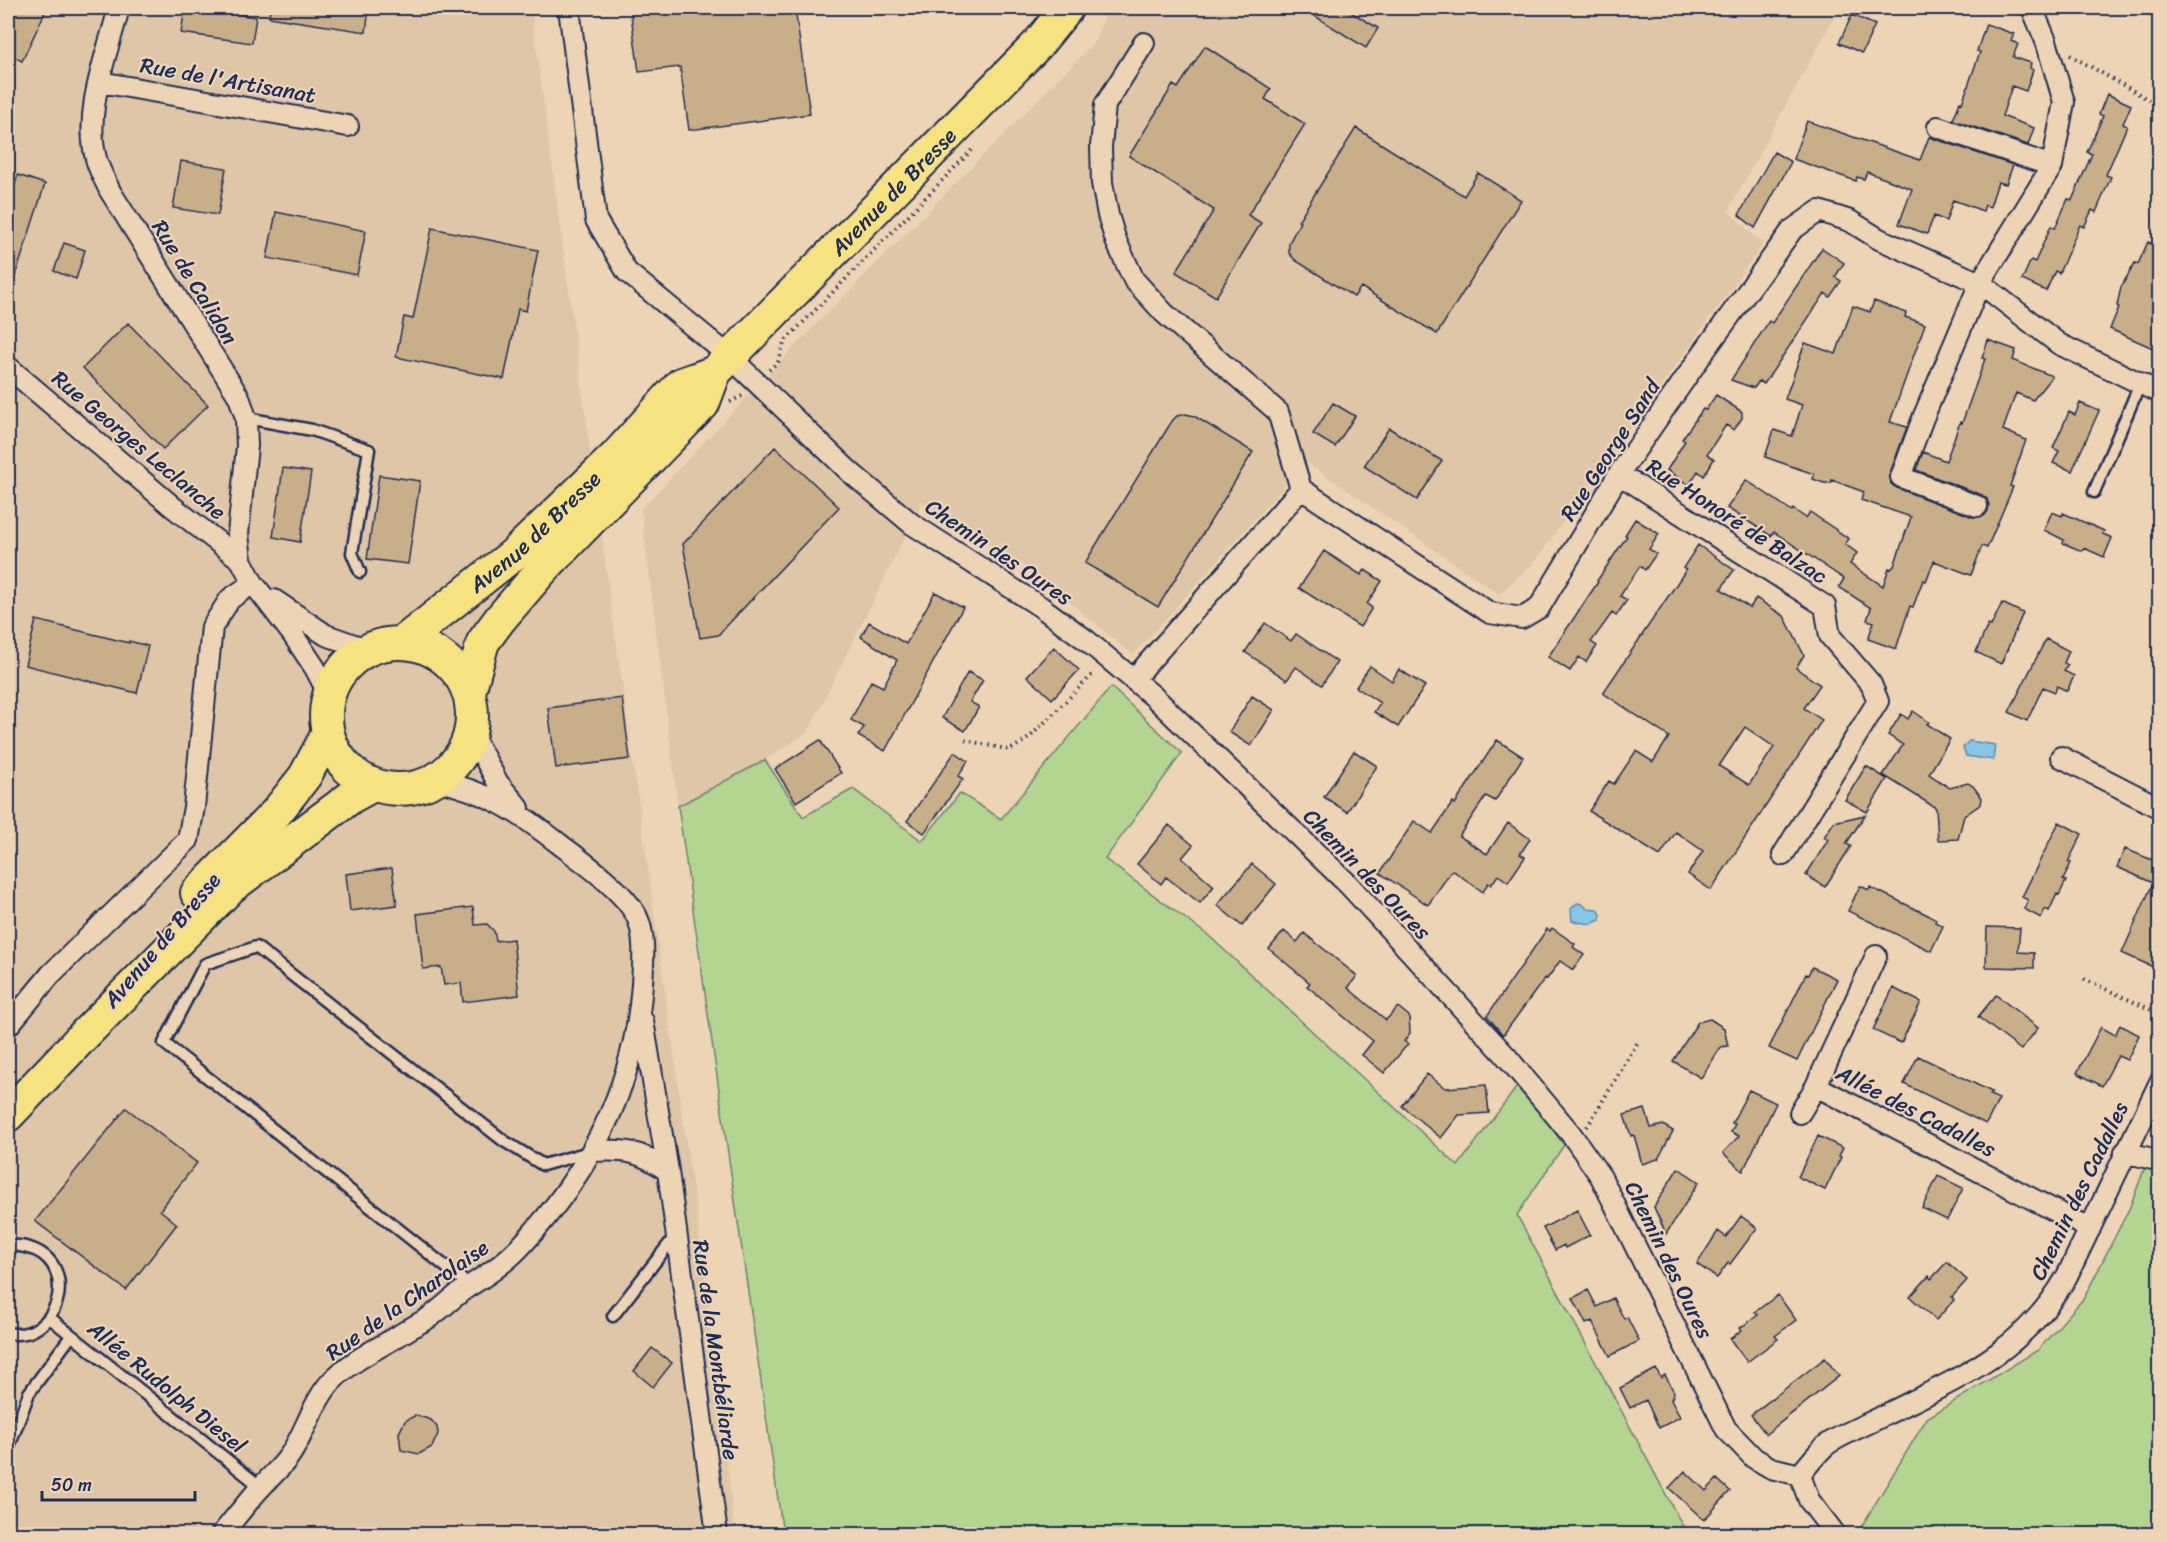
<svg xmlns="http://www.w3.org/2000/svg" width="2167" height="1542" font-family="Sriracha,sans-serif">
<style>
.built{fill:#dec6a6}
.green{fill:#b4d590;stroke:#688277;stroke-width:1.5}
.water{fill:#85c7e6;stroke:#5b8ab0;stroke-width:1.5}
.building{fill:#c9af88;stroke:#1b2f5e;stroke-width:1.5;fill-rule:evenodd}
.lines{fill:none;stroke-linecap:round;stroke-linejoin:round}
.lane-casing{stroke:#1b2f5e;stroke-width:15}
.street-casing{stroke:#1b2f5e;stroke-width:24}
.primary-casing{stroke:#1b2f5e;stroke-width:36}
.path{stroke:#1b2f5e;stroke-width:4;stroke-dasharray:1.5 4.5;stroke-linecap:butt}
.lane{stroke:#ecd4b4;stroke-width:10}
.street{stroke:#ecd4b4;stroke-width:20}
.primary{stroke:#f6e281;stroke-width:32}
.labels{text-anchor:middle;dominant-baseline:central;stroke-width:4.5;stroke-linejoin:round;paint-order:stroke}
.street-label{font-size:22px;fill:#1b2f5e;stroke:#ecd4b4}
</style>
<rect width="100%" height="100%" fill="#ecd4b4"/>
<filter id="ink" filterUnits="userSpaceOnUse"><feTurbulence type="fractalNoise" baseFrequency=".0167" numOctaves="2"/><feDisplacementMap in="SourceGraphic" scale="12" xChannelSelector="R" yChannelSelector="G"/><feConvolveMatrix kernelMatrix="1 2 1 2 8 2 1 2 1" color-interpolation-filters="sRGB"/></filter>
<g filter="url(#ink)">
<path class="built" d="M 8,8 L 531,8 L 608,584 L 704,1269 L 735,1534 L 8,1534 Z
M 1109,8 L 1839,8 L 1728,211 L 1763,244 L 1533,564 L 1499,594 L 1306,462 L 1133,655 L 1035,573 L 922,502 L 808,732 L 765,760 L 678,806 L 641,509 L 804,337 L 1093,44 Z"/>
<path class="green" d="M 1111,687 L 1182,753 L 1105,859 L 1209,936 L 1458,1166 L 1519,1084 L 1564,1145 L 1517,1215 L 1687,1534 L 783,1534 L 678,806 L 765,760 L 803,817 L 853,789 L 922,841 L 960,793 L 1001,819 Z
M 2145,1167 L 2159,1171 L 2159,1534 L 1857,1534 L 1927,1418 L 2038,1350 L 2084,1298 L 2130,1207 Z"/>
<path class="water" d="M 1969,741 L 1995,745 L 1993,760 L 1966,756 L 1963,748 Z
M 1577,903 L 1582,904 L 1587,908 L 1597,909 L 1601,914 L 1600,920 L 1591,924 L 1572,921 L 1571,909 Z"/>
<path class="building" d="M 8,8 L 47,8 L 22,61 L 8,54 Z
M 185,8 L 215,8 L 215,11 L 256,17 L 252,43 L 181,33 Z
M 270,8 L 369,8 L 366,32 L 269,17 Z
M 630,8 L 795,8 L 810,114 L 689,130 L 680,67 L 639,72 Z
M 1302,8 L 1344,8 L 1378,28 L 1366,48 Z
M 1852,15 L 1875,25 L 1862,53 L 1839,43 Z
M 1986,24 L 2014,34 L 2011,41 L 2018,44 L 2013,57 L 2031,63 L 2030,68 L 2033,70 L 2026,91 L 2012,86 L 2002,116 L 2034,128 L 2028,145 L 1953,120 L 1960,102 L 1962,103 L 1980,52 L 1977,51 Z
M 1205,46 L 1271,89 L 1265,99 L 1305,124 L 1248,215 L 1261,223 L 1216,297 L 1176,272 L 1214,210 L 1129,156 L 1173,85 L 1178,88 Z
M 2107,94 L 2131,105 L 2123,124 L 2127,126 L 2106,175 L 2111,177 L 2096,212 L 2092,210 L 2084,227 L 2080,225 L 2059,273 L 2055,271 L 2046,291 L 2022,280 L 2031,260 L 2035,262 L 2051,226 L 2055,228 L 2068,199 L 2072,200 L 2092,154 L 2087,152 L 2103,116 L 2099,114 Z
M 1807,121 L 1920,160 L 1929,137 L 2013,165 L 2006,184 L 1998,182 L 1990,207 L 1985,205 L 1983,211 L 1953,200 L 1946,221 L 1934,216 L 1927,234 L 1899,224 L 1912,189 L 1867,172 L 1864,179 L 1857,177 L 1856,181 L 1793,159 Z
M 1356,128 L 1464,196 L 1478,173 L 1521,200 L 1437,334 L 1361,287 L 1354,297 L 1295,260 L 1289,253 L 1289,243 L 1300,222 L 1298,221 Z
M 1774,152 L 1791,162 L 1755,228 L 1739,215 Z
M 181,161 L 226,168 L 218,215 L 173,208 Z
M 18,175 L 45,184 L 11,289 L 8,288 L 8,185 L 14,187 Z
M 276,212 L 366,231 L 357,275 L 267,258 Z
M 432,228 L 538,250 L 526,311 L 518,309 L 504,379 L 396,357 L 404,317 L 413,319 Z
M 2148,242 L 2160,247 L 2160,339 L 2155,349 L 2110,329 L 2119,307 L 2117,306 L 2121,287 L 2135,263 L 2138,264 Z
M 64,243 L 85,250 L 76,279 L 54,271 Z
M 1822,248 L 1844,263 L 1835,277 L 1841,281 L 1830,297 L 1825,293 L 1764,384 L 1759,381 L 1754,388 L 1731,380 L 1769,321 L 1772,323 Z
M 1874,301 L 1906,313 L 1905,317 L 1925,324 L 1890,422 L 1907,427 L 1890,473 L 1891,484 L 1897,488 L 1973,517 L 1984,516 L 1988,511 L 1989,505 L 1987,499 L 1982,495 L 1916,470 L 1923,452 L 1946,461 L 1960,422 L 1962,423 L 1985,359 L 1982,358 L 1988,340 L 2016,350 L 2013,360 L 2052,376 L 2033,400 L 2016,393 L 2003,430 L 2026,440 L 2010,486 L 2013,487 L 1987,548 L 1982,546 L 1971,575 L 1934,561 L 1926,581 L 1923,580 L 1913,607 L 1910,606 L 1896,649 L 1868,639 L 1874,622 L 1867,620 L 1871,608 L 1839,587 L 1844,579 L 1774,532 L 1771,536 L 1727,508 L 1746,480 L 1792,511 L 1793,509 L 1806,518 L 1810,512 L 1849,539 L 1845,544 L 1857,553 L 1850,564 L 1883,586 L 1889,568 L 1891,569 L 1894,566 L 1911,517 L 1861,500 L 1864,492 L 1832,480 L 1831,483 L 1824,483 L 1813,479 L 1814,474 L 1765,457 L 1774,430 L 1792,436 L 1802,405 L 1785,399 L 1805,343 L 1836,354 L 1853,306 L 1870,312 Z
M 128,323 L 208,405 L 163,449 L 83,368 Z
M 1716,395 L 1742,412 L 1742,418 L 1734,430 L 1726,425 L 1707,454 L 1714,459 L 1704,476 L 1698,471 L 1689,485 L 1667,470 L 1685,441 L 1682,439 L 1703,409 L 1706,410 Z
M 1333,403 L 1355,416 L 1335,447 L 1313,434 Z
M 2080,403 L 2099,411 L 2072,471 L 2053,463 L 2059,451 L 2053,448 L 2069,412 L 2075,415 Z
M 1186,414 L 1194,416 L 1253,452 L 1158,607 L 1085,563 L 1172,421 L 1177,416 Z
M 1389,428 L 1442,461 L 1417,500 L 1364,466 Z
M 775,447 L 839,507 L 718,635 L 700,638 L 683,544 Z
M 283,468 L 311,472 L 300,542 L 273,537 Z
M 379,475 L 420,481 L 408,564 L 367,559 Z
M 2052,512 L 2062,516 L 2063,513 L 2104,531 L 2103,534 L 2112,538 L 2104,557 L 2084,548 L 2082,551 L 2063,543 L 2064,540 L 2044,530 Z
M 1635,519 L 1659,534 L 1649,549 L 1656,554 L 1645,570 L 1640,566 L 1620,596 L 1627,600 L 1616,616 L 1612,613 L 1591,642 L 1597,646 L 1586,662 L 1579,657 L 1570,671 L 1548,657 L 1598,582 L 1597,581 L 1627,536 L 1625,535 Z
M 1698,545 L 1734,570 L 1721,589 L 1750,608 L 1756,598 L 1784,616 L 1804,655 L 1796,668 L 1820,685 L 1804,708 L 1822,720 L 1711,890 L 1688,874 L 1703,851 L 1676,832 L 1660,856 L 1589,811 L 1609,781 L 1614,784 L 1636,751 L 1653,762 L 1669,737 L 1603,693 L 1686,570 L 1683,568 ZM 1745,727 L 1774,747 L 1749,785 L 1719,766 Z
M 1324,551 L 1361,575 L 1365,570 L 1382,581 L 1367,604 L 1372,608 L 1360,627 L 1299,588 Z
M 935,592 L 963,607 L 885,751 L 858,736 L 864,727 L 851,720 L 871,681 L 883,687 L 897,660 L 861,637 L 869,622 L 906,644 Z
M 2002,603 L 2023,613 L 2001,664 L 1976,652 L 1988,625 L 1991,626 Z
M 36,620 L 129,643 L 129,641 L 148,646 L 137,693 L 25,665 Z
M 1265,623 L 1291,641 L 1296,634 L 1337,662 L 1322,685 L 1296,667 L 1287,680 L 1245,652 Z
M 2046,639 L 2069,651 L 2064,663 L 2068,665 L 2064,671 L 2074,676 L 2067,691 L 2057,686 L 2055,692 L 2043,687 L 2027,721 L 2009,712 Z
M 1054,647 L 1079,670 L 1052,699 L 1027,676 Z
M 1370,666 L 1392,681 L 1399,669 L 1425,686 L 1398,727 L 1374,712 L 1380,703 L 1356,687 Z
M 968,672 L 983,680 L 970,702 L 979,707 L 965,731 L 942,718 Z
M 1252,696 L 1274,710 L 1251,746 L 1229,732 Z
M 622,698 L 630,759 L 556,768 L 548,708 Z
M 1913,711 L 1929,722 L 1927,724 L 1950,739 L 1929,774 L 1950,788 L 1968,783 L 1973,786 L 1982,798 L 1981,804 L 1964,816 L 1958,839 L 1938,840 L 1936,808 L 1883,775 L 1903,745 L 1888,735 L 1901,714 L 1908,719 Z
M 820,740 L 841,773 L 796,802 L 775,769 Z
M 1497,740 L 1523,757 L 1495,801 L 1486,796 L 1459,836 L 1487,854 L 1508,823 L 1530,839 L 1520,854 L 1525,857 L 1508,882 L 1498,875 L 1491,885 L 1488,883 L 1483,892 L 1452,870 L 1428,905 L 1380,873 L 1414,821 L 1432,833 L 1453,802 L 1455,804 Z
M 1354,751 L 1377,766 L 1347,812 L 1324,797 Z
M 955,752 L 968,761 L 958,776 L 963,779 L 924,833 L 907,821 Z
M 1866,766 L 1887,779 L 1867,812 L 1845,800 Z
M 1865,815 L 1846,844 L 1851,846 L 1825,887 L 1806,875 L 1828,840 L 1824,837 L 1834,822 Z
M 2059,822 L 2082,834 L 2068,862 L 2071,863 L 2063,880 L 2066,881 L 2059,895 L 2057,894 L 2049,911 L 2045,909 L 2041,918 L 2024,909 L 2028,900 L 2022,897 Z
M 1169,825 L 1193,845 L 1182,858 L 1214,886 L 1200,903 L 1166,877 L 1161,884 L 1137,864 Z
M 2125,849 L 2160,863 L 2160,970 L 2122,953 L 2153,883 L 2117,867 Z
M 1252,864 L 1276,884 L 1242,926 L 1217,905 Z
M 392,868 L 397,905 L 350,911 L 346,874 Z
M 1860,886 L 1869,890 L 1870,887 L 1936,919 L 1935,922 L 1943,926 L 1931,951 L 1848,911 Z
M 473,907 L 475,925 L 487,924 L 494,931 L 496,941 L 513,939 L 519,995 L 463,1002 L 461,983 L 444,985 L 441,967 L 423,969 L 417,914 Z
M 1987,927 L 2020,928 L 2018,952 L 2034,953 L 2034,968 L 1986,967 Z
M 1552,928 L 1575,944 L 1573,947 L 1584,955 L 1573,970 L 1560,961 L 1547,979 L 1545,978 L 1503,1035 L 1487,1016 L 1547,929 L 1550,931 Z
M 1284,931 L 1297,942 L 1304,933 L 1357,976 L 1348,988 L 1386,1020 L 1398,1007 L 1409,1016 L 1410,1033 L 1404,1041 L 1408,1044 L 1384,1073 L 1362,1055 L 1373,1041 L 1307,986 L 1310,983 L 1269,949 Z
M 1812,967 L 1837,979 L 1797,1061 L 1769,1048 L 1806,974 L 1808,975 Z
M 1893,988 L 1921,1002 L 1901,1043 L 1873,1030 Z
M 1996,995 L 2038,1028 L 2021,1050 L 1978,1017 Z
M 1710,1019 L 1724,1028 L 1728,1046 L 1721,1047 L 1701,1078 L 1673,1061 L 1698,1022 Z
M 2120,1025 L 2139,1035 L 2127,1060 L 2118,1056 L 2102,1086 L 2077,1073 L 2101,1027 L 2115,1035 Z
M 1918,1056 L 1992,1092 L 1990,1095 L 1999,1099 L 1986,1124 L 1904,1084 Z
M 1427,1074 L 1445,1088 L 1486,1085 L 1489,1113 L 1459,1115 L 1441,1138 L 1402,1106 Z
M 1749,1090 L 1776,1103 L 1743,1171 L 1723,1153 L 1739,1136 L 1731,1132 L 1735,1124 L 1732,1123 Z
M 126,1108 L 197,1163 L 160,1210 L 177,1224 L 126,1290 L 35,1221 Z
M 1645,1109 L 1651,1128 L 1663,1125 L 1673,1131 L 1658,1159 L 1642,1164 L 1634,1135 L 1631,1136 L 1624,1115 Z
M 1818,1136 L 1843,1148 L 1839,1156 L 1841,1157 L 1825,1190 L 1798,1177 Z
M 1678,1168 L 1699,1182 L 1666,1234 L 1654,1207 Z
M 1938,1176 L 1963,1188 L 1947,1220 L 1922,1208 Z
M 1577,1210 L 1590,1235 L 1565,1248 L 1564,1245 L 1555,1250 L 1543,1228 Z
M 1741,1216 L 1757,1228 L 1730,1264 L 1728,1263 L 1717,1278 L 1697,1264 L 1718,1231 L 1726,1237 Z
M 1947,1262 L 1967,1280 L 1952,1297 L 1954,1300 L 1936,1320 L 1910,1297 L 1929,1276 L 1931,1279 Z
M 1588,1290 L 1597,1307 L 1613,1298 L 1624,1319 L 1627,1317 L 1639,1341 L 1610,1356 L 1592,1321 L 1586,1324 L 1573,1298 Z
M 1778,1295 L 1796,1320 L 1775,1336 L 1778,1339 L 1747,1362 L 1730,1339 L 1742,1330 L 1740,1328 L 1758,1315 L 1755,1312 Z
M 652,1348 L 672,1363 L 653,1387 L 634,1371 Z
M 1825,1358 L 1839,1376 L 1766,1434 L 1751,1415 Z
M 1656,1369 L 1661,1378 L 1665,1375 L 1674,1392 L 1671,1400 L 1680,1417 L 1659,1428 L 1646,1400 L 1630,1408 L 1620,1388 Z
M 416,1415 L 431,1420 L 437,1427 L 438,1434 L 432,1447 L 419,1454 L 401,1450 L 399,1433 L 405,1421 Z
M 1685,1471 L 1706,1491 L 1717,1479 L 1730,1491 L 1704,1520 L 1669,1488 Z"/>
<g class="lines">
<defs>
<path id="lane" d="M 246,418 L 312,430 L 369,450 L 352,553 L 360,572
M 2094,492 L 2140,384
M 8,1247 C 17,1244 26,1247 35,1250 C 80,1270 56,1343 8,1333
M 470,1286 L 164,1043 L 205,964 L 256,947 L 504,1141 L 543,1165 L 589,1152
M 613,1316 L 676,1235
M 50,1318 L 261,1487
M 8,1450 L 29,1393 L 71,1336"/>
<path id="street" d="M 119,8 C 107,55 82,114 97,162 C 100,172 106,182 110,191 L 239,397 L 246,418 L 247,446 L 238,534 L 241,560 L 253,583 L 293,635 L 315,668 L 328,693
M 569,8 L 596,220 L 627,272 L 729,356 L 850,472 L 912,524 L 1041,607 L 1086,640 L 1153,696 L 1348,884 L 1506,1056 L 1571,1134 L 1601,1177 L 1726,1429 L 1754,1458 L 1771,1468 L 1800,1475
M 1144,43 L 1105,105 L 1101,147 L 1102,183 L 1108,215 L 1116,241 L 1134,280 L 1164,313 L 1278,412 L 1301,489
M 100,82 L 348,126
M 1938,127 L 2052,166
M 8,367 L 173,507 L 241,560
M 1619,474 L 1825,606 L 1830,636 L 1871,684 L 1878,701 L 1783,855
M 1977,506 L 1901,477 L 1923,418 L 1980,283 L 2052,166 L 2064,102 L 2046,41 L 2032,8
M 274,600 L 326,635 L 366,649
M 1133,680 L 1301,489 L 1490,613 L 1522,618 L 1539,608 L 1619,474 L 1703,353 L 1792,230 L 1819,211 L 1850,221 L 1879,239 L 1980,283 L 2059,344 L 2160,393
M 471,733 L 498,783 L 519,808
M 2061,757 L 2160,808
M 1876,956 L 1816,1086 L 2090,1229
M 8,1026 L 51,974 L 188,840 L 194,807 L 212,627 L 230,599 L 253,583
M 1800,1113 L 1816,1086
M 592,1151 C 626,1149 640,1151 668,1171 L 643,1021
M 2125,1152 L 2160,1161
M 668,1171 L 717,1534
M 1800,1475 C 1807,1466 1815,1456 1824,1447 C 1835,1437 1866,1425 1881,1417 C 1956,1379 2023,1354 2067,1276 L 2160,1082
M 1800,1475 L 1809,1500 L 1835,1534
M 222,1534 C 235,1518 248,1501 262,1486 C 271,1476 282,1467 290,1455 C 305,1433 312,1404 330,1383 C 349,1362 375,1350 398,1336 C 409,1329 420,1323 430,1317 C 444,1307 456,1294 471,1285 C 489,1274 505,1263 520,1247 C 590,1172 635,1087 642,984 C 643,964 646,936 637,917 C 625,892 585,863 562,846 C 520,813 488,791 434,780"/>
<g id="primary">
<path id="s1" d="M 403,642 L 514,554 L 616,456 L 681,384 L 715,372"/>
<circle cx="399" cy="716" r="73"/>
<path id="s2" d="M 469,692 L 483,642 L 500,619 L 542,570 L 703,404 L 715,372 L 1037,45 L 1067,8"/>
<path d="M 197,893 L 276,813 L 305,776 L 327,735"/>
<path d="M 8,1115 L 86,1033 L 231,887 L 351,797 L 373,785"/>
</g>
</defs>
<use href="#lane" class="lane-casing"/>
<use href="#street" class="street-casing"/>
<use href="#primary" class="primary-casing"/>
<path class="path" d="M 2070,55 L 2160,106
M 769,370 L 778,362 L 784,342 L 972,150
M 730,402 L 744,395
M 965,740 L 1010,750 L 1029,738 L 1095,672
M 2084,979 L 2160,1014
M 1587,1127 L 1638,1042"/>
<use href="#lane" class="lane"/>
<use href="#street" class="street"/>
<use href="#primary" class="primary"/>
</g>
</g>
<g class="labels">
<g class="street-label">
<text transform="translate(228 80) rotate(10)">Rue de l'Artisanat</text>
<text stroke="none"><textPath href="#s2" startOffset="664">Avenue de Bresse</textPath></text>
<text transform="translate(195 282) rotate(58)">Rue de Calidon</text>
<text transform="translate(139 445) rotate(40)">Rue Georges Leclanche</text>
<text transform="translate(1610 450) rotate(-57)">Rue George Sand</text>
<text transform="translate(1737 521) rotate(33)">Rue Honoré de Balzac</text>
<text stroke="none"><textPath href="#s1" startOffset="172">Avenue de Bresse</textPath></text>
<text transform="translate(999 552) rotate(34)">Chemin des Oures</text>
<text transform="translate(1367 874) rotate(46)">Chemin des Oures</text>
<text transform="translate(162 940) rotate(-50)">Avenue de Bresse</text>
<text transform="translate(1916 1111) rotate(27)">Allée des Cadalles</text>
<text transform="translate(2079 1191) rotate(-64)">Chemin des Cadalles</text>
<text transform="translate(1669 1260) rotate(64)">Chemin des Oures</text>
<text transform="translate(407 1300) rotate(-35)">Rue de la Charolaise</text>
<text transform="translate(716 1350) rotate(82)">Rue de la Montbéliarde</text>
<text transform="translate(167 1387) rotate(39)">Allée Rudolph Diesel</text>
</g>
</g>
<rect width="2167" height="1542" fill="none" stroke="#ecd4b4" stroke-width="30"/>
<rect x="15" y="15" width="2137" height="1512" fill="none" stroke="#1b2f5e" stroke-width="2" filter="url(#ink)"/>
<path d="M42 1491v9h153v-9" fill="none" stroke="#1b2f5e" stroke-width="3"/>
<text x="51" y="1491" font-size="18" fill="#1b2f5e" stroke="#ecd4b4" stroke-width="4.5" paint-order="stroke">50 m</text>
</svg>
